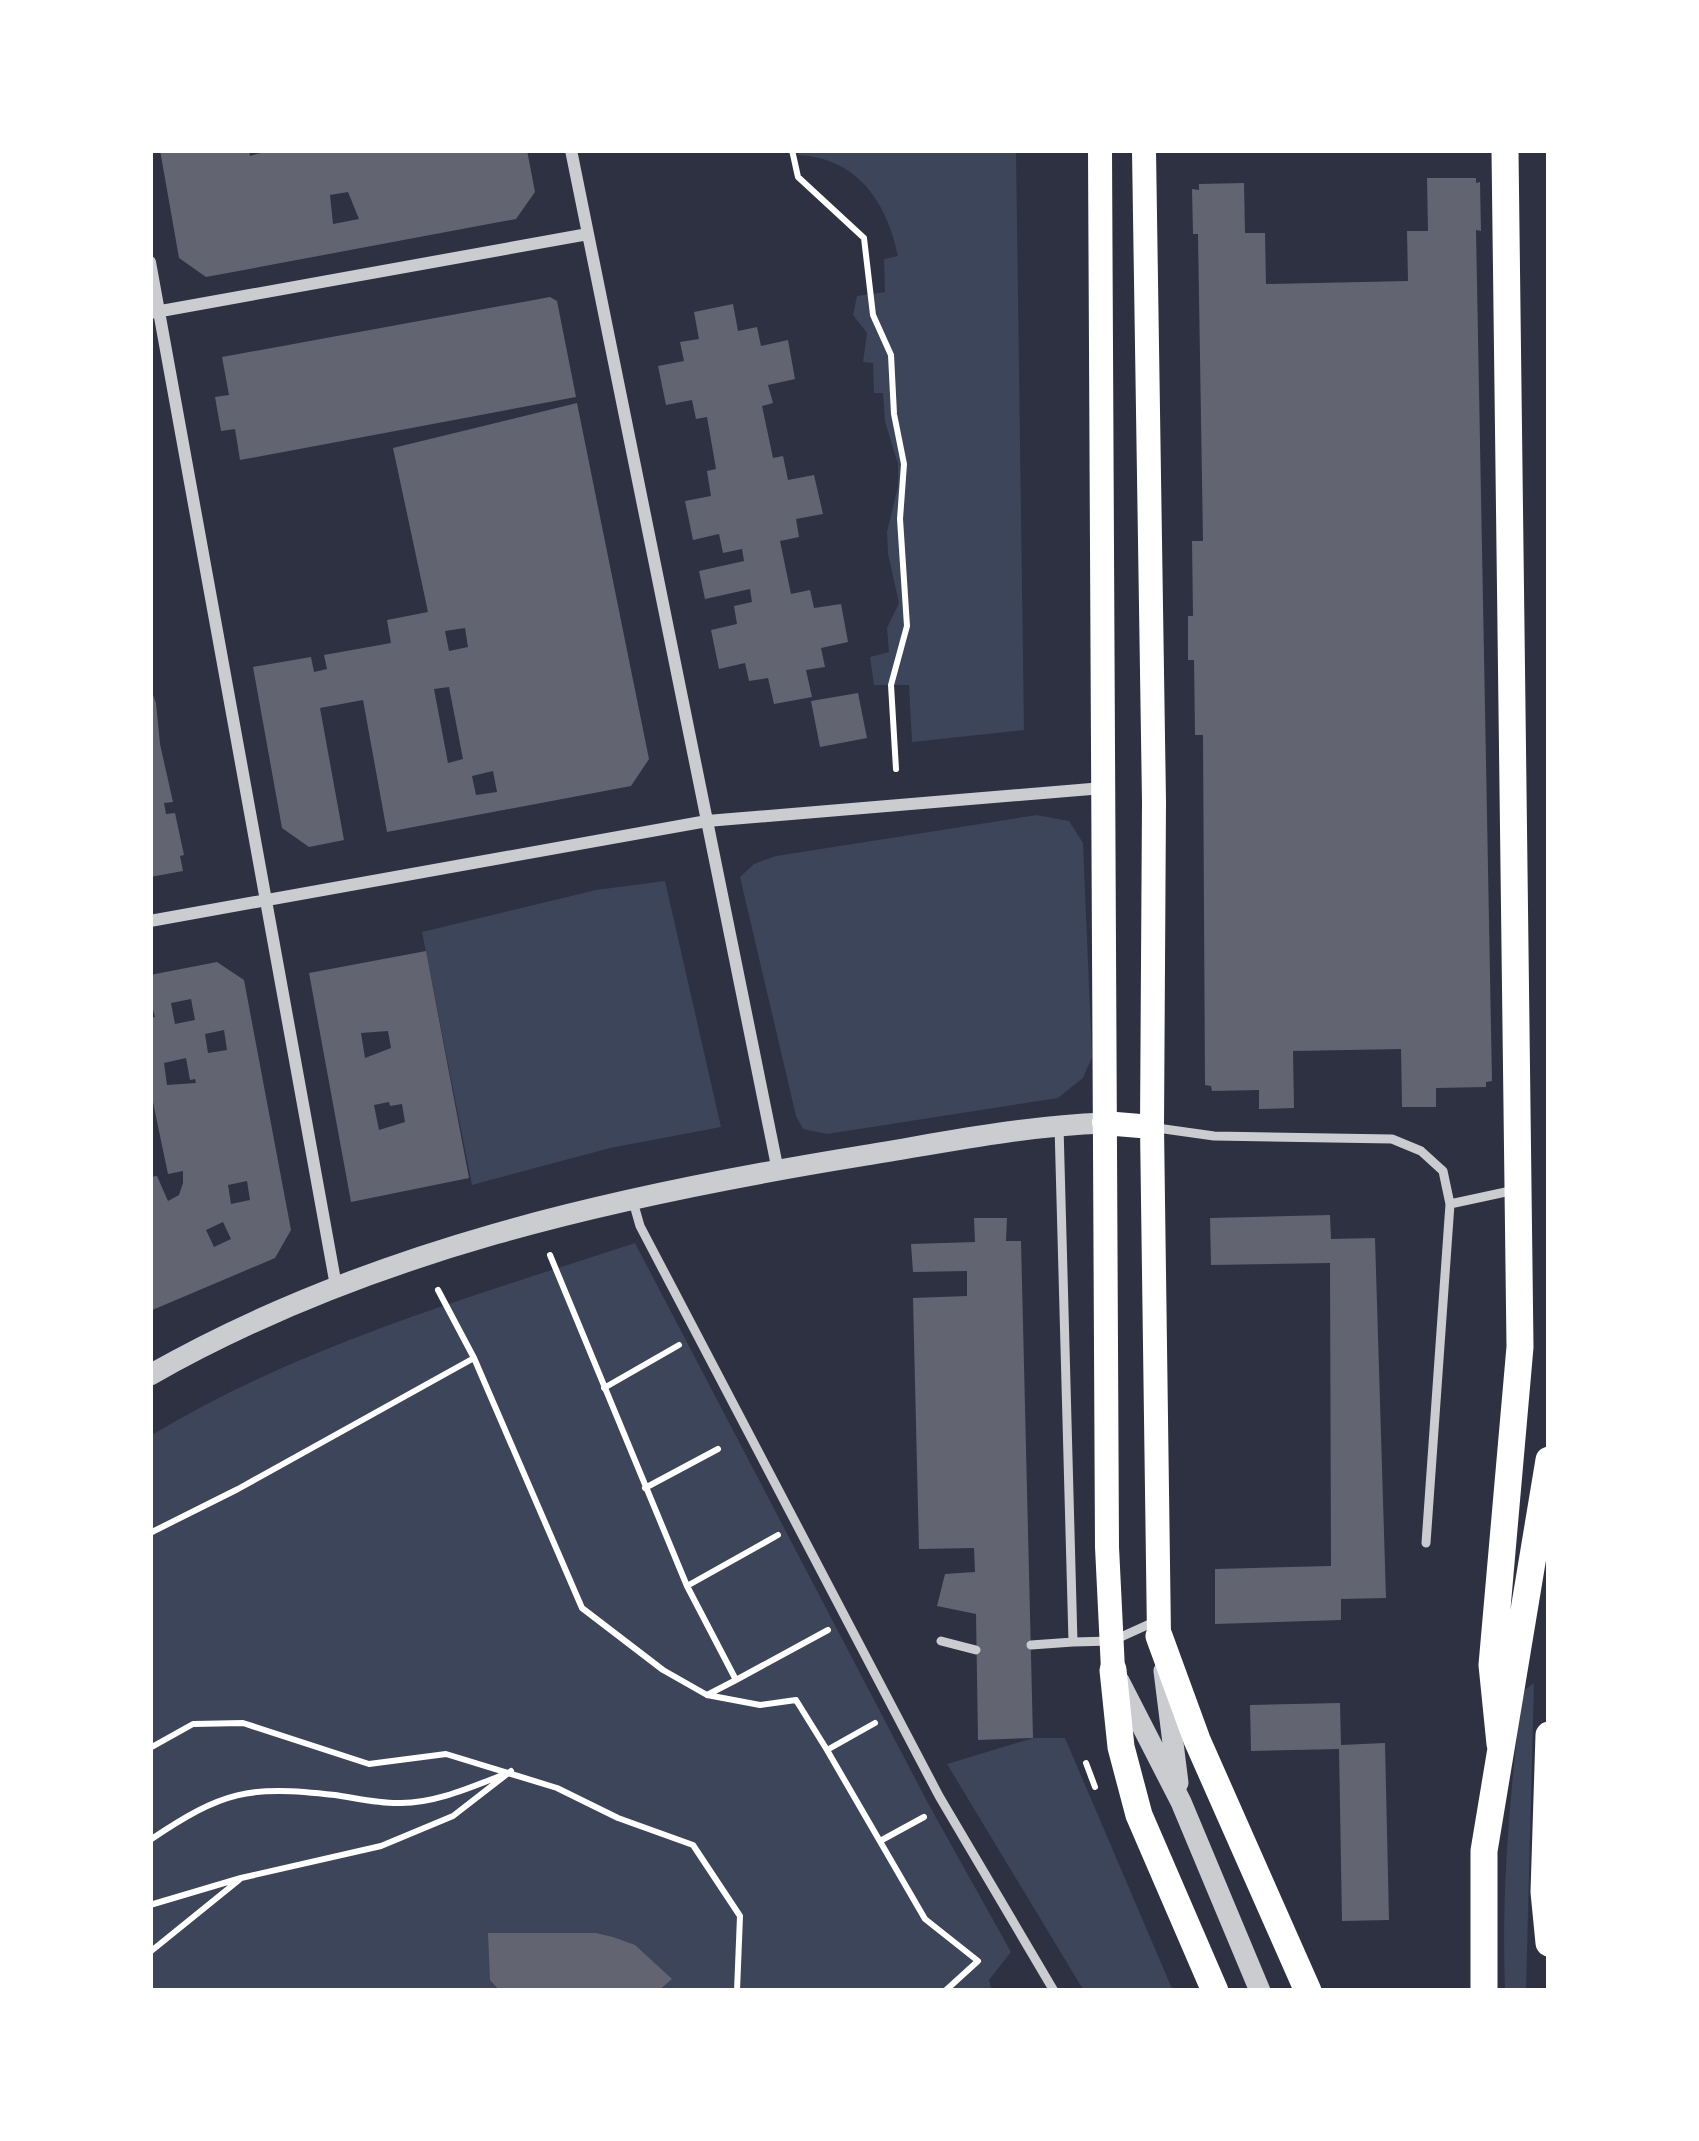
<svg xmlns="http://www.w3.org/2000/svg" width="1699" height="2141" font-family="Mulish,sans-serif">
<style>
.green{fill:#3c4559}
.building{fill:#626471;fill-rule:evenodd}
.lines{fill:none;stroke-linecap:round;stroke-linejoin:round}
.path{stroke:#fff;stroke-width:6}
.service{stroke:#caccd0;stroke-width:9}
.minor{stroke:#caccd0;stroke-width:12}
.tertiary{stroke:#caccd0;stroke-width:21}
.secondary{stroke:#fff;stroke-width:24}
.trunk{stroke:#fff;stroke-width:27}
</style>
<rect width="100%" height="100%" fill="#2d3142"/>
<path class="green" d="M 798,150 L 1016,150 L 1024,730 L 912,742 L 909,685 L 874,685 L 870,657 L 889,652 L 887,628 L 899,603 L 888,554 L 887,532 L 898,486 L 898,464 L 885,422 L 883,393 L 874,393 L 873,363 L 863,362 L 867,333 L 853,315 L 857,296 L 885,292 L 884,259 L 898,256 C 887,203 858,158 798,155 Z
M 1037,815 L 1069,821 L 1083,843 L 1092,1057 L 1083,1078 L 1058,1098 L 827,1134 L 803,1129 L 796,1116 L 740,877 L 754,864 L 776,856 Z
M 665,881 L 721,1127 L 610,1148 L 472,1185 L 422,932 L 596,890 Z
M 635,1243 L 929,1805 L 1011,1952 L 989,1980 L 992,1991 L 150,1991 L 150,1436 C 298,1346 471,1297 635,1243 Z
M 1534,1683 L 1526,1991 L 1505,1991 C 1501,1891 1510,1792 1522,1692 Z
M 1033,1738 L 1065,1738 L 1173,1991 L 1084,1991 L 947,1764 Z"/>
<path class="building" d="M 160,150 L 249,150 L 250,156 L 271,150 L 527,150 L 535,192 L 516,219 L 206,277 L 179,258 ZM 348,192 L 359,219 L 333,224 L 330,195 Z
M 1427,178 L 1476,178 L 1476,183 L 1480,182 L 1481,231 L 1476,230 L 1492,1081 L 1486,1082 L 1486,1087 L 1436,1088 L 1436,1107 L 1402,1107 L 1401,1049 L 1293,1051 L 1294,1108 L 1259,1109 L 1259,1090 L 1212,1091 L 1211,1086 L 1205,1085 L 1203,735 L 1195,735 L 1194,660 L 1188,660 L 1188,616 L 1193,616 L 1192,541 L 1203,541 L 1198,234 L 1193,234 L 1192,189 L 1199,190 L 1199,184 L 1244,183 L 1245,233 L 1265,233 L 1266,284 L 1408,281 L 1407,231 L 1428,231 Z
M 550,297 L 557,301 L 576,397 L 240,460 L 235,429 L 221,431 L 215,397 L 229,395 L 222,357 Z
M 733,304 L 738,331 L 757,327 L 761,346 L 788,340 L 795,379 L 768,385 L 773,403 L 762,406 L 773,458 L 783,456 L 788,480 L 814,475 L 823,514 L 796,519 L 799,537 L 780,541 L 791,594 L 810,590 L 814,608 L 841,604 L 848,642 L 821,648 L 825,667 L 806,670 L 812,697 L 774,704 L 768,678 L 749,681 L 745,663 L 719,669 L 711,630 L 737,624 L 734,606 L 752,602 L 750,589 L 705,599 L 699,571 L 744,561 L 742,549 L 723,553 L 719,534 L 693,540 L 685,501 L 711,496 L 707,471 L 716,469 L 707,417 L 696,419 L 692,400 L 666,405 L 658,366 L 684,361 L 680,342 L 699,339 L 694,312 Z
M 577,403 L 649,759 L 631,786 L 387,832 L 363,700 L 320,708 L 344,840 L 309,847 L 282,828 L 253,667 L 311,657 L 314,672 L 327,669 L 324,655 L 391,643 L 387,620 L 428,612 L 393,448 ZM 465,628 L 468,647 L 449,651 L 445,631 ZM 449,687 L 463,759 L 448,763 L 434,689 ZM 493,771 L 497,792 L 476,795 L 472,776 Z
M 150,687 L 156,703 L 160,744 L 173,802 L 164,803 L 166,814 L 175,813 L 184,855 L 180,856 L 183,871 L 150,877 Z
M 858,693 L 867,738 L 820,747 L 811,701 Z
M 426,951 L 469,1178 L 351,1202 L 309,973 ZM 388,1031 L 391,1048 L 365,1058 L 361,1033 ZM 389,1102 L 390,1106 L 402,1104 L 405,1122 L 379,1130 L 374,1105 Z
M 217,962 L 244,980 L 291,1230 L 275,1258 L 150,1311 L 150,1177 L 157,1176 L 168,1201 L 179,1195 L 183,1183 L 183,1171 L 168,1174 L 150,1088 L 150,1018 L 155,1017 L 153,1010 L 150,1011 L 150,975 ZM 191,999 L 195,1020 L 175,1024 L 171,1003 ZM 224,1030 L 227,1050 L 208,1053 L 205,1034 ZM 186,1058 L 190,1080 L 195,1079 L 196,1083 L 167,1085 L 164,1063 ZM 247,1181 L 250,1200 L 231,1204 L 228,1185 ZM 223,1222 L 231,1239 L 214,1247 L 206,1230 Z
M 1330,1215 L 1331,1239 L 1375,1238 L 1386,1598 L 1341,1599 L 1341,1620 L 1215,1624 L 1215,1569 L 1331,1566 L 1330,1263 L 1211,1265 L 1210,1218 Z
M 974,1218 L 1007,1218 L 1006,1241 L 1021,1241 L 1033,1738 L 978,1740 L 976,1614 L 937,1606 L 945,1574 L 975,1572 L 974,1548 L 919,1549 L 913,1298 L 967,1296 L 967,1271 L 913,1272 L 911,1244 L 975,1242 Z
M 1340,1703 L 1341,1745 L 1385,1743 L 1389,1920 L 1342,1921 L 1339,1749 L 1251,1751 L 1250,1705 Z
M 488,1933 L 596,1933 L 613,1937 L 635,1945 L 672,1979 L 658,1991 L 500,1991 L 490,1980 Z"/>
<g class="lines">
<path class="path" d="M 792,150 L 798,177 L 864,238 L 873,315 L 891,355 L 894,414 L 904,464 L 900,519 L 907,626 L 891,685 L 896,769
M 550,1255 L 687,1586 L 736,1680 L 828,1630
M 438,1290 L 474,1358
M 604,1388 L 679,1345
M 645,1488 L 718,1449
M 150,1533 L 238,1489 L 474,1358 L 582,1608 L 663,1670 L 707,1695 L 760,1705 L 796,1700 L 827,1750 L 875,1723
M 687,1586 L 778,1535
M 707,1695 L 736,1680
M 150,1748 L 193,1724 L 243,1723 L 369,1764 L 446,1754 L 557,1788 L 618,1818 L 693,1845 L 740,1916 L 737,1991
M 827,1750 L 925,1919 L 978,1961 L 945,1991
M 1086,1763 L 1095,1787
M 150,1840 C 223,1791 248,1785 335,1795 C 356,1798 380,1804 401,1803 C 435,1803 469,1788 500,1776
M 880,1841 L 924,1817
M 150,1905 L 241,1878 L 381,1846 L 453,1816 L 511,1771
M 150,1952 L 239,1880"/>
<path class="service" d="M 1157,1128 L 1214,1136 L 1392,1139 L 1421,1151 L 1443,1171 L 1450,1204 L 1426,1543
M 632,1198 L 640,1226 L 939,1796 L 1054,1991
M 1450,1204 L 1515,1190
M 941,1641 L 976,1650
M 1073,1642 L 1112,1641 L 1154,1622
M 1031,1645 L 1073,1642 L 1059,1126"/>
<path class="minor" d="M 571,150 L 778,1171
M 150,262 L 336,1286
M 150,313 L 588,234
M 150,921 L 707,821 L 1103,788"/>
<path class="tertiary" d="M 150,1375 C 368,1251 615,1196 861,1156 C 941,1143 1023,1126 1104,1123
M 1164,1671 L 1178,1783
M 1119,1681 L 1181,1802 L 1260,1991"/>
<path class="secondary" d="M 1100,150 L 1107,1547 L 1113,1670
M 1144,150 L 1154,802 L 1152,1127 L 1159,1636
M 1104,1123 L 1152,1127"/>
<path class="trunk" d="M 1159,1636 L 1197,1740 L 1308,1991
M 1113,1670 L 1121,1747 L 1139,1815 L 1215,1991
M 1549,1735 L 1544,1892 L 1549,1943
M 1500,1744 L 1492,1665 L 1520,1347 L 1505,150
M 1484,1991 L 1484,1851 L 1549,1460"/>
</g>
<rect width="1699" height="2141" fill="none" stroke="#ffffff" stroke-width="306"/>
</svg>
